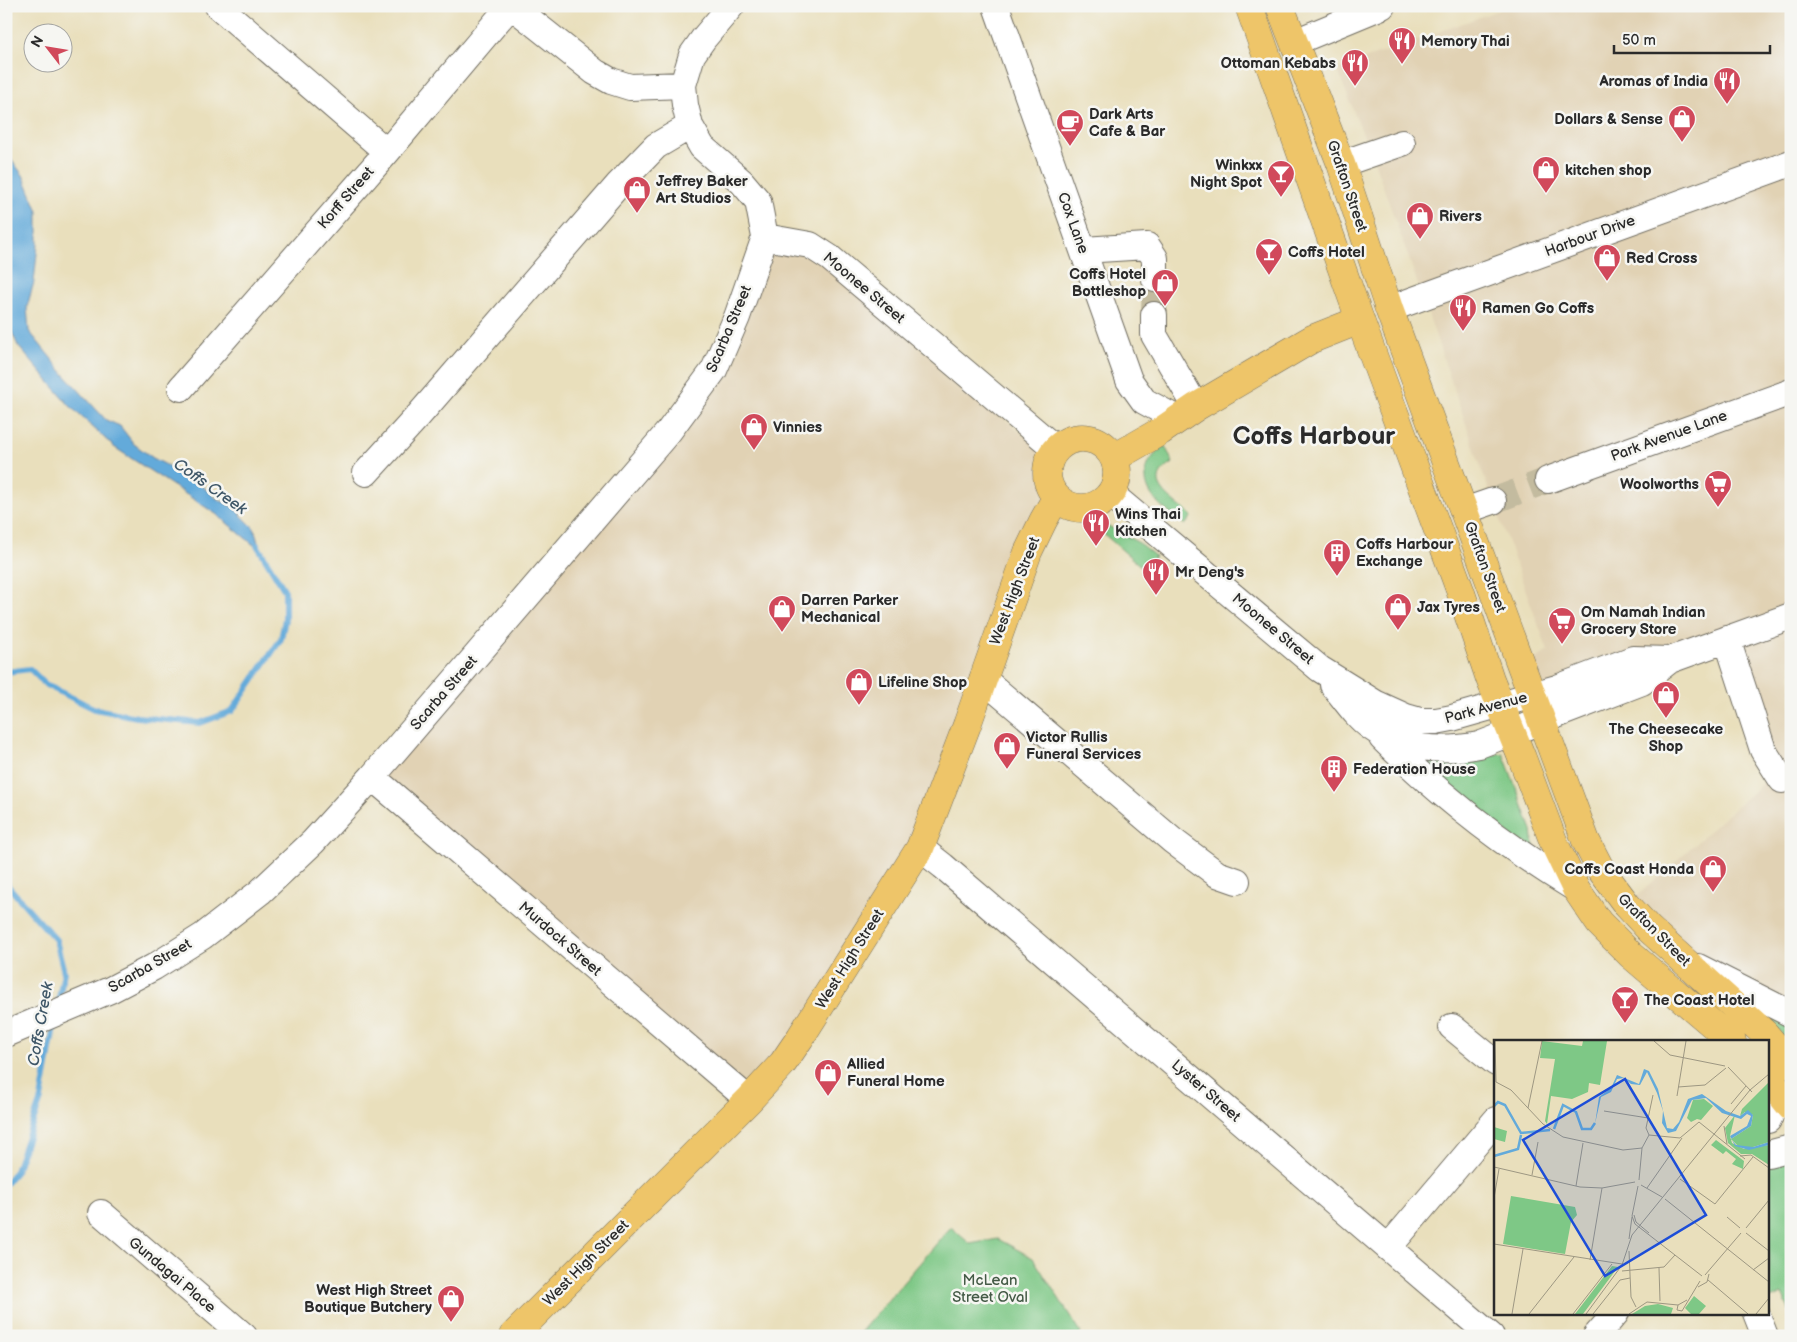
<svg xmlns="http://www.w3.org/2000/svg" width="1797" height="1342" font-family="'Balsamiq Sans',sans-serif">
<style>
.built{fill:#e1d2b4}
.green{fill:#7ec886;stroke:#547a58}
.water{fill:#63aada;stroke:#476a82}
.lines{fill:none;stroke-linecap:round;stroke-linejoin:round}
.stream{stroke:#63aada;stroke-width:6}
.minor-tunnel{stroke:#c3bb9f;stroke-width:26;stroke-dasharray:26 13;stroke-linecap:butt}
.minor-casing{stroke:#6e6a5e;stroke-width:28}
.major-casing{stroke:#6e6a5e;stroke-width:29}
.highway-casing{stroke:#6e6a5e;stroke-width:29}
.minor{stroke:#fff;stroke-width:26}
.major{stroke:#eec569;stroke-width:28}
.highway{stroke:#eec569;stroke-width:28}
.labels{text-anchor:middle;dominant-baseline:central;stroke-width:5;stroke-linejoin:round;paint-order:stroke}
.poi-label{font-size:15px;font-weight:bold;fill:#2b2b2b;stroke:#f6f6f2;text-anchor:start}
.street-label{font-size:15px;fill:#2b2b2b;stroke:#f6f6f2}
.park-label{font-size:15px;fill:#445a46;stroke:#f6f6f2}
.water-label{font-size:16px;font-style:italic;fill:#3f5768;stroke:#f6f6f2}
.town-label{font-size:25px;font-weight:bold;fill:#2b2b2b;stroke:#f6f6f2}
.inset-river{fill:none;stroke:#63aada;stroke-width:2.5}
.inset-road{fill:none;stroke:#9d9782;stroke-width:1}
.view{fill:#1d4ed8;fill-opacity:0.15;stroke:#1d4ed8;stroke-width:2.5}
.inset-edge{fill:none;stroke:#2b2b2b;stroke-width:2.5}
</style>
<rect width="100%" height="100%" fill="#f6f6f2"/>
<filter id="ink" filterUnits="userSpaceOnUse"><feTurbulence type="fractalNoise" baseFrequency=".02" numOctaves="2"/><feDisplacementMap in="SourceGraphic" scale="10" xChannelSelector="R" yChannelSelector="G"/><feConvolveMatrix kernelMatrix="1 2 1 2 8 2 1 2 1" color-interpolation-filters="sRGB"/></filter>
<filter id="wash" filterUnits="userSpaceOnUse"><feTurbulence type="fractalNoise" baseFrequency=".0096" numOctaves="4" result="noise"/><feDisplacementMap in="SourceGraphic" scale="20" xChannelSelector="R" yChannelSelector="G"/><feGaussianBlur stdDeviation="1.12" result="paint"/><feColorMatrix in="noise" values="0 0 0 0 0 0 0 0 0 0 0 0 0 0 0 0 0 1.4 0 .05"/><feComposite in="paint" operator="in"/></filter>
<g filter="url(#wash)">
<rect width="100%" height="100%" fill="#e9dfbc"/>
<path class="built" d="M 1510,6 L 1791,6 L 1791,1014 L 1682,959 L 1627,905 L 1776,771 L 1727,640 L 1571,704 L 1522,668 L 1548,651 L 1488,488 L 1407,253 L 1375,164 L 1337,69 Z
M 765,237 L 810,245 L 1050,459 L 1047,470 L 1048,482 L 1053,493 L 920,848 L 749,1100 L 372,777 L 714,371 Z"/>
<path class="green" d="M 1165,446 L 1173,463 C 1139,482 1175,501 1192,516 L 1185,525 C 1168,511 1144,498 1146,474 C 1147,461 1154,454 1165,446 Z
M 1103,523 L 1139,543 L 1155,556 L 1144,569 L 1098,529 Z
M 1503,753 L 1532,830 L 1534,847 L 1513,838 L 1417,760 L 1458,764 L 1471,759 Z
M 1775,1016 L 1791,1023 L 1791,1045 L 1769,1019 Z
M 1791,1160 L 1791,1314 L 1782,1294 L 1768,1300 L 1768,1169 L 1775,1163 Z
M 951,1227 L 970,1244 L 998,1239 L 1033,1258 L 1081,1333 L 1078,1336 L 857,1336 Z"/>
<path class="water" d="M 6,153 L 23,175 L 38,211 L 38,244 L 34,282 L 27,307 L 29,331 L 64,374 L 106,420 L 120,426 L 134,444 L 153,458 L 195,480 L 216,498 L 234,508 L 254,528 L 260,550 L 216,514 L 114,447 L 71,407 L 18,346 L 6,318 Z"/>
<g class="lines">
<path class="stream" d="M 6,672 L 30,669 L 46,685 L 95,709 L 137,717 L 200,723 L 232,711 L 281,639 L 285,619 L 285,591 L 257,545
M 6,880 L 8,886 L 56,940 L 64,972 L 58,1003
M 6,1183 L 16,1171 L 41,1099 L 55,1021"/>
</g>
</g>
<g filter="url(#ink)">
<g class="lines">
<path class="minor-tunnel" d="M 1154,315 L 1155,279
M 1493,501 L 1548,480"/>
<defs>
<path id="minor" d="M 218,6 L 387,152
M 512,6 L 595,72 L 611,81 L 630,87 L 683,85
M 731,6 L 704,38 L 692,55 L 683,85 L 685,105 L 690,126 L 702,147 L 742,182 L 758,201 L 765,237
M 996,6 L 1129,380 L 1144,401 L 1177,419
M 1295,42 L 1382,6
M 1341,164 L 1402,143
M 765,237 L 810,245 L 830,258 L 1056,449
M 1083,250 L 1147,246 L 1155,258 L 1155,279
M 1389,309 L 1791,163
M 1154,315 L 1154,335 L 1196,407
M 181,388 L 387,152 L 510,6
M 366,473 L 419,415 L 619,184 L 656,146 L 690,126
M 1548,480 L 1791,392
M 1111,494 L 1320,669 L 1375,703 L 1406,717 L 1420,721 L 1436,721 L 1452,718 L 1557,688 L 1633,659 L 1670,660
M 1464,511 L 1493,501
M 1727,639 L 1763,750 L 1782,780 L 1791,777
M 983,679 L 1173,841 L 1217,874 L 1237,881
M 1333,685 C 1345,699 1356,717 1372,728 C 1403,750 1443,752 1479,745 L 1642,682 L 1670,660 L 1791,616
M 1382,738 C 1440,796 1506,847 1576,889
M 372,777 L 749,1100
M 920,848 L 943,866 L 1491,1336
M 1698,967 L 1791,1014
M 1452,1027 L 1496,1063
M 6,1034 L 110,990 L 154,967 L 203,936 L 260,892 L 313,842 L 372,777 L 669,431 L 714,370 L 737,317 L 765,237
M 1768,1120 L 1772,1112 L 1777,1088
M 1768,1154 L 1791,1148
M 101,1213 L 244,1336
M 1388,1248 L 1496,1120
M 1756,1313 L 1765,1336
M 1596,1336 L 1616,1313"/>
<path id="major" d="M1047 473a35 35 0 1 1 70 0a35 35 0 1 1-70 0Z
M 1114,458 L 1161,431 L 1196,407 L 1312,339 L 1360,320
M 513,1336 L 749,1100 L 783,1063 L 800,1038 L 920,848 L 967,725 L 1028,552 L 1043,521 L 1052,505 L 1059,500"/>
<path id="highway" d="M 1249,6 L 1360,320 L 1460,590 L 1490,679 L 1522,758 L 1554,843 L 1576,889 L 1599,923 L 1631,955 L 1732,1041
M 1280,6 L 1341,164 L 1389,309 L 1586,841 L 1601,870 L 1627,905 L 1649,929 L 1765,1034 L 1791,1065
M 1768,1078 L 1791,1107"/>
</defs>
<use href="#minor" class="minor-casing"/>
<use href="#major" class="major-casing"/>
<use href="#highway" class="highway-casing"/>
<use href="#minor" class="minor"/>
<use href="#major" class="major"/>
<use href="#highway" class="highway"/>
</g>
</g>
<defs>
<symbol id="restaurant-pin" viewBox="-11 -11 22 30"><path d="M0 17L-7.5 6A9.5 9.5 0 1 1 7.5 6Z" fill="#d1495b" stroke="#f6f6f2"/><path d="M-5-6h1v4h1v-4h1v4h1v-4h1v5L-1.5 .5V6h-2V.5L-5-1ZM5-6V6H3V1.5H1.5Q1.5-4 5-6Z" fill="#fff"/></symbol>
<symbol id="shop-pin" viewBox="-11 -11 22 30"><path d="M0 17L-7.5 6A9.5 9.5 0 1 1 7.5 6Z" fill="#d1495b" stroke="#f6f6f2"/><path d="M-5-2.5h2.3a2.7 3.5 0 0 1 5.4 0H5L5.5 6h-11ZM-1.5-2.5h3a1.5 2.3 0 0 0-3 0Z" fill="#fff"/></symbol>
<symbol id="cafe-pin" viewBox="-11 -11 22 30"><path d="M0 17L-7.5 6A9.5 9.5 0 1 1 7.5 6Z" fill="#d1495b" stroke="#f6f6f2"/><path d="M-5.5-4.5H6V0H3Q3 3.5 0 3.5H-2.5Q-5.5 3.5-5.5 0ZM3-3.2v2h1.7v-2ZM-6 4.5H4V6H-6Z" fill="#fff"/></symbol>
<symbol id="bar-pin" viewBox="-11 -11 22 30"><path d="M0 17L-7.5 6A9.5 9.5 0 1 1 7.5 6Z" fill="#d1495b" stroke="#f6f6f2"/><path d="M-6-5H6L.8 .8V4.5H3.5V6h-7V4.5H-.8V.8Z" fill="#fff"/></symbol>
<symbol id="supermarket-pin" viewBox="-11 -11 22 30"><path d="M0 17L-7.5 6A9.5 9.5 0 1 1 7.5 6Z" fill="#d1495b" stroke="#f6f6f2"/><path d="M-6-5.5h2.5l.6 2H6L4.5 2H-2.5L-4.4-4H-6ZM-1.5 3.2a1.3 1.3 0 1 0 .1 0ZM3 3.2a1.3 1.3 0 1 0 .1 0Z" fill="#fff"/></symbol>
<symbol id="building-pin" viewBox="-11 -11 22 30"><path d="M0 17L-7.5 6A9.5 9.5 0 1 1 7.5 6Z" fill="#d1495b" stroke="#f6f6f2"/><path d="M-4-6H4V6H1V3H-1V6H-4ZM-2.5-4.3h1.7v1.8h-1.7ZM.8-4.3h1.7v1.8H.8ZM-2.5-1h1.7V.8h-1.7ZM.8-1h1.7V.8H.8Z" fill="#fff"/></symbol>
</defs>
<g fill-rule="evenodd">
<use href="#restaurant-pin" x="1386" y="25" width="32" height="43"/>
<use href="#restaurant-pin" x="1339" y="47" width="32" height="43"/>
<use href="#restaurant-pin" x="1711" y="65" width="32" height="43"/>
<use href="#shop-pin" x="1666" y="103" width="32" height="43"/>
<use href="#cafe-pin" x="1054" y="107" width="32" height="43"/>
<use href="#shop-pin" x="1530" y="154" width="32" height="43"/>
<use href="#bar-pin" x="1265" y="158" width="32" height="43"/>
<use href="#shop-pin" x="621" y="174" width="32" height="43"/>
<use href="#shop-pin" x="1404" y="200" width="32" height="43"/>
<use href="#bar-pin" x="1253" y="236" width="32" height="43"/>
<use href="#shop-pin" x="1591" y="242" width="32" height="43"/>
<use href="#shop-pin" x="1149" y="267" width="32" height="43"/>
<use href="#restaurant-pin" x="1447" y="292" width="32" height="43"/>
<use href="#shop-pin" x="738" y="411" width="32" height="43"/>
<use href="#supermarket-pin" x="1702" y="468" width="32" height="43"/>
<use href="#restaurant-pin" x="1080" y="507" width="32" height="43"/>
<use href="#building-pin" x="1321" y="537" width="32" height="43"/>
<use href="#restaurant-pin" x="1140" y="556" width="32" height="43"/>
<use href="#shop-pin" x="1382" y="591" width="32" height="43"/>
<use href="#shop-pin" x="766" y="593" width="32" height="43"/>
<use href="#supermarket-pin" x="1546" y="605" width="32" height="43"/>
<use href="#shop-pin" x="843" y="666" width="32" height="43"/>
<use href="#shop-pin" x="1650" y="679" width="32" height="43"/>
<use href="#shop-pin" x="991" y="730" width="32" height="43"/>
<use href="#building-pin" x="1318" y="753" width="32" height="43"/>
<use href="#shop-pin" x="1697" y="853" width="32" height="43"/>
<use href="#bar-pin" x="1609" y="984" width="32" height="43"/>
<use href="#shop-pin" x="812" y="1057" width="32" height="43"/>
<use href="#shop-pin" x="435" y="1283" width="32" height="43"/>
</g>
<g class="labels">
<g class="poi-label">
<text x="1421" y="41">Memory Thai</text>
<text x="1336" y="63" text-anchor="end">Ottoman Kebabs</text>
<text x="1708" y="81" text-anchor="end">Aromas of India</text>
<text x="1089" y="114">Dark Arts<tspan x="1089" dy="17">Cafe &amp; Bar</tspan></text>
<text x="1663" y="119" text-anchor="end">Dollars &amp; Sense</text>
<text x="1262" y="165" text-anchor="end">Winkxx<tspan x="1262" dy="17">Night Spot</tspan></text>
<text x="1565" y="170">kitchen shop</text>
<text x="656" y="181">Jeffrey Baker<tspan x="656" dy="17">Art Studios</tspan></text>
<text x="1439" y="216">Rivers</text>
<text x="1288" y="252">Coffs Hotel</text>
<text x="1626" y="258">Red Cross</text>
<text x="1146" y="274" text-anchor="end">Coffs Hotel<tspan x="1146" dy="17">Bottleshop</tspan></text>
<text x="1482" y="308">Ramen Go Coffs</text>
<text x="773" y="427">Vinnies</text>
<text x="1699" y="484" text-anchor="end">Woolworths</text>
<text x="1115" y="514">Wins Thai<tspan x="1115" dy="17">Kitchen</tspan></text>
<text x="1356" y="544">Coffs Harbour<tspan x="1356" dy="17">Exchange</tspan></text>
<text x="1175" y="572">Mr Deng's</text>
<text x="801" y="600">Darren Parker<tspan x="801" dy="17">Mechanical</tspan></text>
<text x="1417" y="607">Jax Tyres</text>
<text x="1581" y="612">Om Namah Indian<tspan x="1581" dy="17">Grocery Store</tspan></text>
<text x="878" y="682">Lifeline Shop</text>
<text x="1666" y="729" text-anchor="middle">The Cheesecake<tspan x="1666" dy="17">Shop</tspan></text>
<text x="1026" y="737">Victor Rullis<tspan x="1026" dy="17">Funeral Services</tspan></text>
<text x="1353" y="769">Federation House</text>
<text x="1694" y="869" text-anchor="end">Coffs Coast Honda</text>
<text x="1644" y="1000">The Coast Hotel</text>
<text x="847" y="1064">Allied<tspan x="847" dy="17">Funeral Home</tspan></text>
<text x="432" y="1290" text-anchor="end">West High Street<tspan x="432" dy="17">Boutique Butchery</tspan></text>
</g>
<g class="street-label">
<text transform="translate(1347 186) rotate(71)">Grafton Street</text>
<text transform="translate(346 198) rotate(-49)">Korff Street</text>
<text transform="translate(1073 223) rotate(70)">Cox Lane</text>
<text transform="translate(1590 236) rotate(-20)">Harbour Drive</text>
<text transform="translate(864 288) rotate(40)">Moonee Street</text>
<text transform="translate(729 329) rotate(-67)">Scarba Street</text>
<text transform="translate(1669 436) rotate(-20)">Park Avenue Lane</text>
<text transform="translate(1485 567) rotate(70)">Grafton Street</text>
<text transform="translate(1015 591) rotate(-69)">West High Street</text>
<text transform="translate(1273 629) rotate(40)">Moonee Street</text>
<text transform="translate(444 693) rotate(-49)">Scarba Street</text>
<text transform="translate(1486 708) rotate(-15)">Park Avenue</text>
<text transform="translate(1654 930) rotate(45)">Grafton Street</text>
<text transform="translate(560 939) rotate(41)">Murdock Street</text>
<text transform="translate(850 959) rotate(-58)">West High Street</text>
<text transform="translate(150 966) rotate(-30)">Scarba Street</text>
<text transform="translate(1206 1091) rotate(41)">Lyster Street</text>
<text transform="translate(586 1263) rotate(-45)">West High Street</text>
<text transform="translate(172 1275) rotate(40)">Gundagai Place</text>
</g>
<g class="park-label">
<text x="990" y="1280">McLean<tspan x="990" dy="17">Street Oval</tspan></text>
</g>
<g class="water-label">
<text transform="translate(210 487) rotate(35)">Coffs Creek</text>
<text transform="translate(41 1024) rotate(-80)">Coffs Creek</text>
</g>
<g class="town-label">
<text x="1314" y="436">Coffs Harbour</text>
</g>
</g>
<g transform="translate(1494 1040)">
<rect width="275" height="275" fill="#e9dfbc"/>
<path d="M 48,1 L 88,6 L 89,1 L 113,1 L 106,45 L 95,43 L 94,52 L 78,59 L 57,56 L 53,84 L 51,81 L 61,19 L 46,18 ZM 275,42 L 275,102 L 259,107 L 245,107 L 237,99 L 257,86 L 259,75 L 251,72 L 246,76 L 248,69 ZM 210,59 L 219,66 L 207,80 L 203,79 L 197,82 L 193,78 L 199,60 ZM 241,75 L 236,96 L 238,103 L 250,109 L 275,105 L 275,125 L 258,114 L 247,114 L 234,103 L 231,88 ZM 0,87 L 13,91 L 11,102 L 0,99 ZM 222,100 L 250,121 L 249,129 L 238,124 L 242,119 L 232,111 L 229,114 L 217,105 ZM 17,156 L 81,167 L 83,175 L 77,182 L 71,214 L 9,204 ZM 118,226 L 124,227 L 89,274 L 81,274 ZM 200,256 L 212,266 L 205,274 L 197,274 L 191,268 ZM 164,264 L 179,268 L 177,274 L 138,274 L 151,266 Z" fill="#7ec886"/>
<path d="M 150,29 L 155,31 L 164,49 L 173,88 L 179,89 L 185,82 L 194,59 L 208,54 L 232,71 L 246,76 L 254,70 L 259,75 L 257,86 L 237,99 L 242,105 L 259,107 L 275,102 L 275,105 L 255,110 L 241,106 L 236,96 L 253,86 L 257,76 L 253,74 L 247,79 L 228,73 L 212,58 L 198,60 L 182,91 L 174,93 L 168,83 L 169,71 L 163,53 L 153,32 L 146,45 L 137,44 L 130,38 L 123,39 L 117,52 L 107,57 L 101,84 L 105,57 L 117,48 L 123,35 L 145,44 Z" fill="#63aada"/>
<path class="inset-river" d="M 0,66 L 4,62 L 11,65 L 27,93 L 56,90M 60,89 L 69,65 L 82,72 L 88,89 L 97,89 L 101,83M 0,116 L 24,109 L 27,95"/>
<path class="inset-road" d="M 1,1 L 2,42M 160,1 L 176,15 L 231,26M 234,27 L 258,52M 2,42 L 17,50 L 49,84 L 69,97 L 129,110 L 148,108M 184,47 L 211,45 L 232,28M 183,56 L 192,1M 237,64 L 252,46M 34,68 L 48,1M 110,71 L 154,78M 230,86 L 233,104M 155,95 L 186,98 L 205,82 L 251,119M 155,95 L 152,88 L 159,55M 246,116 L 257,115 L 275,128M 0,127 L 86,147 L 108,148 L 141,142M 38,135 L 44,102M 186,139 L 221,164 L 259,117M 145,140 L 148,108 L 155,95M 147,145 L 168,157M 82,146 L 89,103M 144,146 L 138,176 L 141,184 L 208,236M 153,148 L 188,98M 0,158 L 5,129M 171,159 L 275,242M 140,175 L 142,182 L 155,193M 233,177 L 246,188M 252,188 L 275,160M 252,193 L 275,211M 135,199 L 138,177M 0,204 L 128,224M 135,211 L 137,257 L 142,267M 96,220 L 108,148M 165,228 L 166,261M 259,230 L 275,218M 128,231 L 170,227 L 181,215M 211,235 L 247,193M 214,240 L 254,274M 204,247 L 213,242 L 215,234M 184,265 L 183,270 L 188,271 L 206,241M 18,274 L 29,209M 35,274 L 80,217M 79,274 L 118,224M 92,274 L 128,225 L 138,195 L 256,50 L 275,34M 99,274 L 126,240 L 136,238M 135,274 L 153,262 L 184,265 L 193,260M 262,274 L 275,258"/>
<path class="view" d="M 131,39 L 212,175 L 111,236 L 29,100 Z"/>
<rect width="275" height="275" class="inset-edge"/>
</g>
<rect width="1797" height="1342" fill="none" stroke="#f6f6f2" stroke-width="25"/>
<g transform="translate(48 48) rotate(301)"><circle r="24" fill="#f6f6f2" stroke="#a5a5a2"/>
<path d="M0-4L9 19L0 12L-9 19Z" fill="#d1495b"/>
<text y="-8" font-size="14" font-weight="bold" text-anchor="middle" fill="#2b2b2b">N</text>
</g>
<path d="M1614 45v8h156v-8" fill="none" stroke="#2b2b2b" stroke-width="2.5"/>
<text x="1622" y="45" font-size="15" fill="#2b2b2b" stroke="#f6f6f2" stroke-width="4" paint-order="stroke">50 m</text>
</svg>
